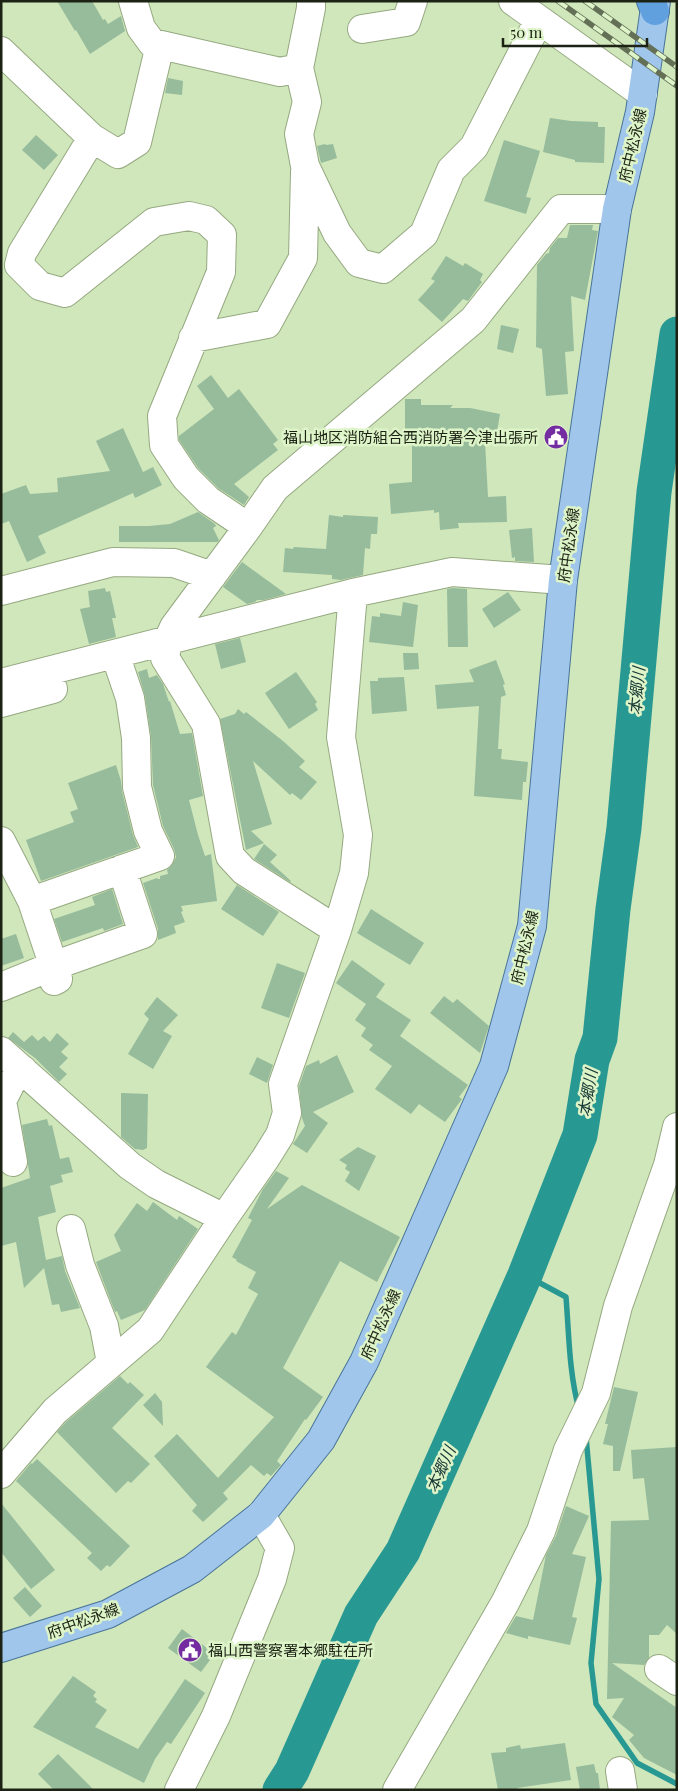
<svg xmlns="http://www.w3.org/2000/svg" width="678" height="1791" font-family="'Playfair Display','Noto Sans JP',serif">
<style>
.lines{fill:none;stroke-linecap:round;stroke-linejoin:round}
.stream{stroke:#279892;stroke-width:5.5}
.river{stroke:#279892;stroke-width:35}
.building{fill:#96bc9c}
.minor-casing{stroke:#95a980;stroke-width:30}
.major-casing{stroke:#487498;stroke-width:30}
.highway-casing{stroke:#487498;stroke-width:30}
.minor{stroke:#fff;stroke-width:28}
.major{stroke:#a0c6ec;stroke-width:28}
.highway{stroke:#60a0df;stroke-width:28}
.rail-casing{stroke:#637056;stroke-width:5.5}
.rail{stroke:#ddf3c8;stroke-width:4;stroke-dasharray:11;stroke-linecap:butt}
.labels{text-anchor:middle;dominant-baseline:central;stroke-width:5;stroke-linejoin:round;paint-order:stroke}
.street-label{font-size:15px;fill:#1c2314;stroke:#ddf3c8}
.poi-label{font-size:15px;fill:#1c2314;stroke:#ddf3c8;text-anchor:end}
.water-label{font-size:16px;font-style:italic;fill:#173835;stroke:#ddf3c8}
</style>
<rect width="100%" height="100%" fill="#d0e6bb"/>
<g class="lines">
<path class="stream" d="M 525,1275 L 566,1297 C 569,1334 569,1373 579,1409
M 586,1437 L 599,1579 L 591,1663 L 596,1704 L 637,1763 L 677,1784"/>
<path class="river" d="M 280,1790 L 292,1771 L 361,1615 L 403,1551 L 525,1275 L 580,1135 L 592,1060 L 600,1038 L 613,909 L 624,828 L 654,492 L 677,334"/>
</g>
<path class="building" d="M 57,1 L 92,1 L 103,20 L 105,19 L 108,24 L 121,16 L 125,31 L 90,54 L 76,30 L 75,31 Z
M 168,78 L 183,81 L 182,95 L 165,93 Z
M 550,118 L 571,121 L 598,122 L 598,127 L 605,127 L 604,163 L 575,162 L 575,160 L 543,152 Z
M 36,135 L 58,155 L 44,170 L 22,150 Z
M 504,140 L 540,151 L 526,197 L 531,198 L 526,214 L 484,201 Z
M 325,144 L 326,145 L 333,144 L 337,158 L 321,163 L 317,146 Z
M 570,225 L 593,225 L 592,230 L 598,231 L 585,300 L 571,296 L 574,351 L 565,352 L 568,394 L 546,396 L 542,349 L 536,347 L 537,265 L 546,254 L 549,253 L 550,248 L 558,238 L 567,238 Z
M 446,256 L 463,266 L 465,263 L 483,274 L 480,280 L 482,282 L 468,301 L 463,299 L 442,322 L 418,300 L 435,281 L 431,279 Z
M 501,325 L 519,329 L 513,353 L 497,349 Z
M 211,375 L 228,398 L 239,389 L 278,440 L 273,444 L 278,450 L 234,484 L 249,497 L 244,505 L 218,488 L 198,468 L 179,440 L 179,436 L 214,409 L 197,386 Z
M 405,399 L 421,399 L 421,405 L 453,405 L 450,408 L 470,408 L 500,414 L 495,443 L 485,442 L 488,497 L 506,496 L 507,522 L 458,523 L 459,528 L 440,530 L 439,512 L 434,513 L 434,510 L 391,514 L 389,484 L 412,482 L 412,433 L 405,433 Z
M 123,428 L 143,472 L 153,467 L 162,485 L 135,498 L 133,493 L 38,536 L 46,553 L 27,562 L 9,521 L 1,524 L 1,494 L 26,485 L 30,494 L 58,492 L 57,478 L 110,471 L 96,441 Z
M 198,512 L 215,524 L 216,526 L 213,528 L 219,540 L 218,542 L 119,542 L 119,526 L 149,526 L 170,524 Z
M 329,515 L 343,517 L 343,515 L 378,517 L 377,534 L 371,534 L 370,549 L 365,548 L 363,575 L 341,580 L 332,579 L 332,575 L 283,572 L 285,548 L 293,549 L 294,547 L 326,549 Z
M 532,528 L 534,562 L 515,561 L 515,557 L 512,558 L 509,530 Z
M 242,562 L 286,594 L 264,600 L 257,600 L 255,602 L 247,604 L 223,587 Z
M 105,588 L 106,592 L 110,591 L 116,618 L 112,618 L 116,637 L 89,644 L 80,609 L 90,607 L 88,591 Z
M 453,588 L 467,589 L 468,647 L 448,647 L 447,589 Z
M 508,592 L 521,610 L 494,628 L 482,609 Z
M 403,602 L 418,605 L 413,647 L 369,642 L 372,616 L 380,617 L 380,613 L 401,616 Z
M 240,638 L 246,662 L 221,669 L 215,644 Z
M 403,653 L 418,653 L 419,669 L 404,670 Z
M 496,660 L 505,684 L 503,685 L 506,695 L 501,697 L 498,749 L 502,749 L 501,759 L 528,762 L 526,782 L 523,782 L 522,800 L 474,796 L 479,706 L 437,709 L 435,685 L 474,682 L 469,670 Z
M 147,669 L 149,678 L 157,675 L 163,684 L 169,702 L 170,701 L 180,734 L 192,733 L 203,796 L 189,800 L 198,835 L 205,856 L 211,854 L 217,901 L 181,906 L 183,911 L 181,912 L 185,922 L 174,926 L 176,933 L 158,940 L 158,929 L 143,883 L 157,878 L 158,879 L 160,879 L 160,876 L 168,874 L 167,870 L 172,865 L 176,857 L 174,849 L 163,826 L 153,785 L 151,736 L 145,696 L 138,672 Z
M 296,672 L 317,702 L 315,704 L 318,710 L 289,729 L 265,693 Z
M 404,677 L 407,711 L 372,714 L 370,681 L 378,681 L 378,678 Z
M 238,709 L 244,714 L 246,712 L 283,741 L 305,761 L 299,767 L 317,782 L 301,800 L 292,793 L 290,795 L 253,761 L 272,824 L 251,831 L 264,843 L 246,850 L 220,719 L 235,714 Z
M 116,765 L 121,781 L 122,791 L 133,835 L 138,847 L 41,881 L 26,840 L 74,822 L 70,812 L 78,809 L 68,783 Z
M 264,844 L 277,855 L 270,862 L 291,881 L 290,882 L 254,859 Z
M 237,885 L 279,912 L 263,936 L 221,909 Z
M 112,889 L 123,924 L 104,931 L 103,928 L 62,942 L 54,919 L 95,905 L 92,897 Z
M 371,909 L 424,943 L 410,965 L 357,933 Z
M 16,934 L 24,958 L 1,966 L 1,939 Z
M 352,960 L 385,984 L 376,997 L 411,1020 L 400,1036 L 468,1085 L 459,1097 L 462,1099 L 445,1122 L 419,1104 L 411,1114 L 375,1089 L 392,1066 L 369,1050 L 373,1045 L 361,1036 L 366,1028 L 355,1020 L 366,1004 L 336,983 Z
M 277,963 L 305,973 L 289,1018 L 261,1008 Z
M 444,996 L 453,1003 L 457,999 L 489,1026 L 480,1053 L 430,1013 Z
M 157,997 L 178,1015 L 163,1031 L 172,1036 L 153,1069 L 128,1054 L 149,1019 L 144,1014 Z
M 13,1032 L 24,1042 L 32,1035 L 38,1041 L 44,1036 L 50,1042 L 57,1033 L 69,1044 L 61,1052 L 68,1058 L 59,1067 L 67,1074 L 59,1082 L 35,1058 L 8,1038 Z
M 337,1055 L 354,1092 L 313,1112 L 328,1123 L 307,1153 L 293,1144 L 305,1126 L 302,1118 L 299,1086 L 306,1066 L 319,1060 L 320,1064 Z
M 257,1057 L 273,1065 L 267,1083 L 249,1074 Z
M 121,1093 L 148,1094 L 147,1148 L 143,1150 L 135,1149 L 121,1137 Z
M 47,1119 L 49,1126 L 52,1125 L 60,1159 L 69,1157 L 73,1172 L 61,1175 L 63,1182 L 50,1186 L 56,1212 L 38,1217 L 46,1260 L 62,1256 L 65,1271 L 80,1308 L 61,1312 L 59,1304 L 52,1305 L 44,1268 L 24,1288 L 16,1242 L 1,1246 L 1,1188 L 30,1178 L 22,1125 Z
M 358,1147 L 376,1156 L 359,1191 L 345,1181 L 350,1172 L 345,1169 L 347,1165 L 339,1160 Z
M 276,1171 L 289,1178 L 267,1209 L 302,1185 L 400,1237 L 377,1282 L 340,1261 L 283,1368 L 323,1397 L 306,1420 L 305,1419 L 277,1461 L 281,1465 L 271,1476 L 267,1473 L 264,1476 L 251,1465 L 223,1493 L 228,1499 L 203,1522 L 192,1511 L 197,1505 L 154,1456 L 177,1434 L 218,1478 L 274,1417 L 206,1367 L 232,1332 L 236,1335 L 258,1294 L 248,1288 L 256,1272 L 236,1261 L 237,1260 L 232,1257 L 252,1220 L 248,1218 L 263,1189 Z
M 153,1202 L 177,1220 L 179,1216 L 198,1229 L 145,1310 L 121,1320 L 117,1311 L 115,1312 L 96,1262 L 121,1251 L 114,1235 L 137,1203 L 147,1211 Z
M 120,1376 L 128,1384 L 130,1382 L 144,1395 L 112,1428 L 150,1464 L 131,1483 L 128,1481 L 116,1493 L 57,1432 L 66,1422 Z
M 614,1387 L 638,1392 L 620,1471 L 613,1471 L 613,1446 L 603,1444 L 608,1424 L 605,1424 Z
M 155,1393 L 162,1402 L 163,1426 L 143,1405 Z
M 677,1447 L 677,1634 L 667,1625 L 659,1635 L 649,1635 L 649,1658 L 644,1665 L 612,1663 L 677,1708 L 677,1775 L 644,1758 L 629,1740 L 634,1735 L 612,1717 L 624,1698 L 607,1699 L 611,1521 L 649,1520 L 644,1478 L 633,1479 L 631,1450 Z
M 37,1459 L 130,1546 L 110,1567 L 107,1565 L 101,1571 L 87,1558 L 92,1553 L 16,1481 L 31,1463 L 32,1464 Z
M 1,1503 L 55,1570 L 31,1589 L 1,1552 Z
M 566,1506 L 589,1516 L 572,1554 L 586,1557 L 572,1617 L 577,1618 L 570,1645 L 528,1636 L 528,1639 L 506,1633 L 516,1616 L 533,1620 L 546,1555 L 556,1536 Z
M 25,1587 L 42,1606 L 30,1617 L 13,1598 Z
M 182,1629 L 212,1652 L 207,1658 L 210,1660 L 201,1672 L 168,1648 Z
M 73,1676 L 96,1692 L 93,1696 L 97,1699 L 95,1702 L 107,1710 L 95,1727 L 138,1749 L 185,1679 L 205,1693 L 171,1744 L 167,1742 L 155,1759 L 144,1783 L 33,1727 Z
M 565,1743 L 571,1780 L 517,1788 L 518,1790 L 498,1790 L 491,1753 L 506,1752 L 506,1748 L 520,1745 L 521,1749 Z
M 58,1754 L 94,1790 L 54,1790 L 38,1774 Z
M 594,1764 L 596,1773 L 598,1773 L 600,1790 L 580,1790 L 576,1767 Z"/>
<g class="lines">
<defs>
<path id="minor" d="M 133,1 L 141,28 L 152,43 L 280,72 L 299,68 L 311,8 L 311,1
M 513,1 L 643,94
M 362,29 L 406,22 L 413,1
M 1,51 L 92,138 L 118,154 L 137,142 L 160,45
M 299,68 L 307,102 L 299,134 L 305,166 L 337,233 L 359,263 L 383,269 L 424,234 L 451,170 L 474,147 L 539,20
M 92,138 L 22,253 L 19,265 L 40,286 L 65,293 L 154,222 L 189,216 L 206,220 L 222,235 L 221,272 L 162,416 L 164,445 L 186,478 L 208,500 L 248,527
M 193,338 L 267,324 L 303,258 L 305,172
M 1,591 L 113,562 L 174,563 L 212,576
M 1,683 L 353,593 L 452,572 L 563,580
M 1,703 L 53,689
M 1,841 L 32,901 L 58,979 L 54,981
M 32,901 L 160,856 L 148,831 L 137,787 L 136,738 L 130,698 L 115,654
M 337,930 L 244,871 L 230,856 L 206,724 L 165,658 L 168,640 L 174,627 L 248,527 L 275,488 L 473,320 L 561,209 L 617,209
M 1,987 L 53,966 L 143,934 L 122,869
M 1,1051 L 130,1166 L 156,1184 L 224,1218
M 13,1162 L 2,1101 L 11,1083 L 23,1070
M 71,1229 L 80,1265 L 104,1326 L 111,1363
M 1,1474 L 55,1411 L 150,1330 L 224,1218 L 265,1159 L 280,1135 L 287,1113 L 283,1084 L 337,930 L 354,873 L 358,835 L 341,737 L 353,593
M 659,1669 L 677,1681
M 620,1771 L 623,1790
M 179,1790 L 216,1716 L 272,1579 L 280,1548 L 261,1515
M 397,1790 L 505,1603 L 541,1531 L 568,1450 L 596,1393 L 618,1306 L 668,1165 L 677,1127"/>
<path id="major" d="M 1,1648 L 108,1614 L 192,1569 L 261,1515 L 321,1440 L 364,1362 L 494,1066 L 532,926 L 563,580 L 617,209 L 640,112 L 656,1"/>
<path id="highway" d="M 651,1 L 655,11"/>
</defs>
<use href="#minor" class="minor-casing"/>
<use href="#major" class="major-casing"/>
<use href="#highway" class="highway-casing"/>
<use href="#minor" class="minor"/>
<use href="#major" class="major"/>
<use href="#highway" class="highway"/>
<defs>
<path id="rail" d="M 558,1 L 677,86
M 585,1 L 677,67"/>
</defs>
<use href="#rail" class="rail-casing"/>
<use href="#rail" class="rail"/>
</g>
<defs>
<symbol id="civic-disc" viewBox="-11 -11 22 22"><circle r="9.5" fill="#742da0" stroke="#ddf3c8"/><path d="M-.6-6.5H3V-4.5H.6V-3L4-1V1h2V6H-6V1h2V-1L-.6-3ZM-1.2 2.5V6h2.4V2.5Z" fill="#fff"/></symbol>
</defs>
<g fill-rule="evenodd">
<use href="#civic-disc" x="542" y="423" width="28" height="28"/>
<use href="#civic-disc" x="176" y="1636" width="28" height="28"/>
</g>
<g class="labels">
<g class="street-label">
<text transform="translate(632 145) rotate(-77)">府中松永線</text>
<text transform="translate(568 545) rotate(-82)">府中松永線</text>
<text transform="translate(524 947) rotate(-77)">府中松永線</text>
<text transform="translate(380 1324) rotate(-66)">府中松永線</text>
<text transform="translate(83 1620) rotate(-20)">府中松永線</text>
</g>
<g class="poi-label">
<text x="538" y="437">福山地区消防組合西消防署今津出張所</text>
<text x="208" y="1650" text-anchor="start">福山西警察署本郷駐在所</text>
</g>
<g class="water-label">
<text transform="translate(636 691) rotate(-85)">本郷川</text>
<text transform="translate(587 1093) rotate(-81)">本郷川</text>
<text transform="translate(440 1469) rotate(-66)">本郷川</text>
</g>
</g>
<rect width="678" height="1791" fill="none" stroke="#1c2314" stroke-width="5"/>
<path d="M503 38v8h144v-8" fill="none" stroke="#1c2314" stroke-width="2.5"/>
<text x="510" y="38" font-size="15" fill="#1c2314" stroke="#ddf3c8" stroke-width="4" paint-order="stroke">50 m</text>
</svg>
